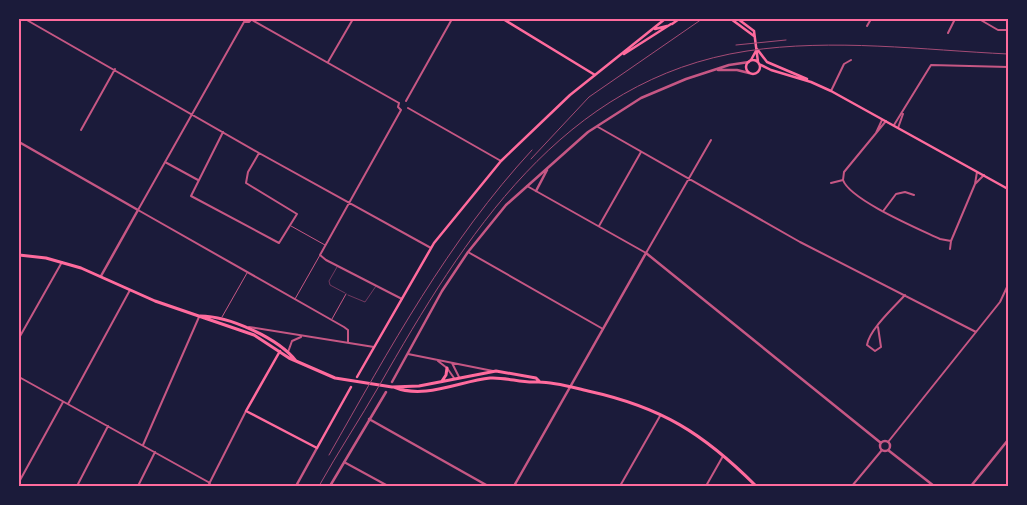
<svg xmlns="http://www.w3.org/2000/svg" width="1027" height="505" font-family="Mulish,sans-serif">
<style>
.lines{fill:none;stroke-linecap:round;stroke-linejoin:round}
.service{stroke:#c65784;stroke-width:0.5}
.pedestrian{stroke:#c65784;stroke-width:1}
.minor{stroke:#c65784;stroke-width:2}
.tertiary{stroke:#c65784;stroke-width:2.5}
.secondary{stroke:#ff6b9d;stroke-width:2.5}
.primary{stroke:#ff6b9d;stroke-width:3}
.rail{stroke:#a44b75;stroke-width:1}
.neatline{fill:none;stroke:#ff6b9d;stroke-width:2}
</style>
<rect width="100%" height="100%" fill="#1b1b3a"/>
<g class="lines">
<path class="service" d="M 337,267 L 329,281 L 330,285 L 345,293
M 348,295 L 365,302 L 376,286"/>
<path class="pedestrian" d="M 291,226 L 325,245
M 295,299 L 320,255
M 222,317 L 247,273
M 332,319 L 346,294"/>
<path class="minor" d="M 25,19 L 259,153 L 431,248
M 979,19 L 998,30 L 1008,30
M 252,20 L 399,103
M 244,22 L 138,210 L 344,327 L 348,330 L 348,342
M 244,22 L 249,22 L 252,19
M 867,26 L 871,19
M 948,33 L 955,19
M 328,62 L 353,19
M 831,91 L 844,64 L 851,60
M 406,101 L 452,19
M 399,103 L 398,107 L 401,110
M 408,108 L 501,161
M 401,110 L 320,255 L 326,260 L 402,299
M 894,125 L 931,65 L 1008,67
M 598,127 L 800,242 L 976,332
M 898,128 L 903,114
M 81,130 L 115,69
M 223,132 L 191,196 L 279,243 L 297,214 L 246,183 L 248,172 L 259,153
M 876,133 L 882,120
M 165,162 L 198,180
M 843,180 C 850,200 919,229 940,239 L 951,241
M 831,183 L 843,180 L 844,172 L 886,121
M 975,184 L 984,175
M 527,186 L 646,253 L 711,140
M 884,210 L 896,194 L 905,192 L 914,195
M 599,226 L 641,152
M 950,249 L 951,241 L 975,184 L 977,172
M 468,252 L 603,329
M 249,327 L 374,347
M 878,327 L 881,347 L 875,351 L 867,345 C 869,330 894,307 905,295
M 19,338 L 62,262
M 288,352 L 292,341 L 301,337
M 408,354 L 493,371
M 438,361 L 447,368 L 454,378
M 452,363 L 459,377
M 19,377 L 210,483
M 68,404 L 130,290
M 888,442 L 1000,302 L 1008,285
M 143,445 L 199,317
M 344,462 L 388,486
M 19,482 L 63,402
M 77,486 L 108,426
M 138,486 L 155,452
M 208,486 L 246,411
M 620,486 L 660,416
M 706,486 L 723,456
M 852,486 L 882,450"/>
<path class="tertiary" d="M 718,70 L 737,70 L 749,73
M 19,142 L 138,210 L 101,276
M 536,191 L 547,170
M 392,382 L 442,291 L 468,252 L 506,205 L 588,132 L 641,98 L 686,79 L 729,65 L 749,62
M 369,419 L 488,486
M880 446a5 5 0 1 1 10 0a5 5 0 1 1-10 0Z
M 888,450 L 934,486
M 296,486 L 317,448
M 330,486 L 386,392
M 514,486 L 646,253 L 881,443
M 971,486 L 1008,440"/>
<path class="secondary" d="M 503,19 L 595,75
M 731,19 L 754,36
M 738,19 L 754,31 L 758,62
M 672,24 L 679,19
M 655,29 L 667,26
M 757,49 L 767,62 L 807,79
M 624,54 L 671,24
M746 67a7 7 0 1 1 14 0a7 7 0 1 1-14 0Z
M 751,60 L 757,49
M 759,64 L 771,70 L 811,82 L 831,91 L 1008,189
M 280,351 L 246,411 L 317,448 L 351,387
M 357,377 L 434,243 L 501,161 L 570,95 L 665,19"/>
<path class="primary" d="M 19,255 L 46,258 L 81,268 L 155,301 L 254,335 L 289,358 L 335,378 L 392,387 L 419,386 L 496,371 L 536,378 L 539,381
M 200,316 C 229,316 278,338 296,361
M 442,381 L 446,375 L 447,368
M 394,387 C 424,400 460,381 490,378 C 506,377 521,383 536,382 C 552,381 571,387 588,391 C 661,407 703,433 756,486"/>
<path class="rail" d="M 736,45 L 786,40
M 531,159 L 589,97 L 702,19
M 329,455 C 390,348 448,241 532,150
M 319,486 C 338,452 360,419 379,386 C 465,236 562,79 747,51 C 833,38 923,50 1008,54"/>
</g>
<rect width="1027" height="505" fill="none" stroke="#1b1b3a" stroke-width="40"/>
<rect x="20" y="20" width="987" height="465" class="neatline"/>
</svg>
